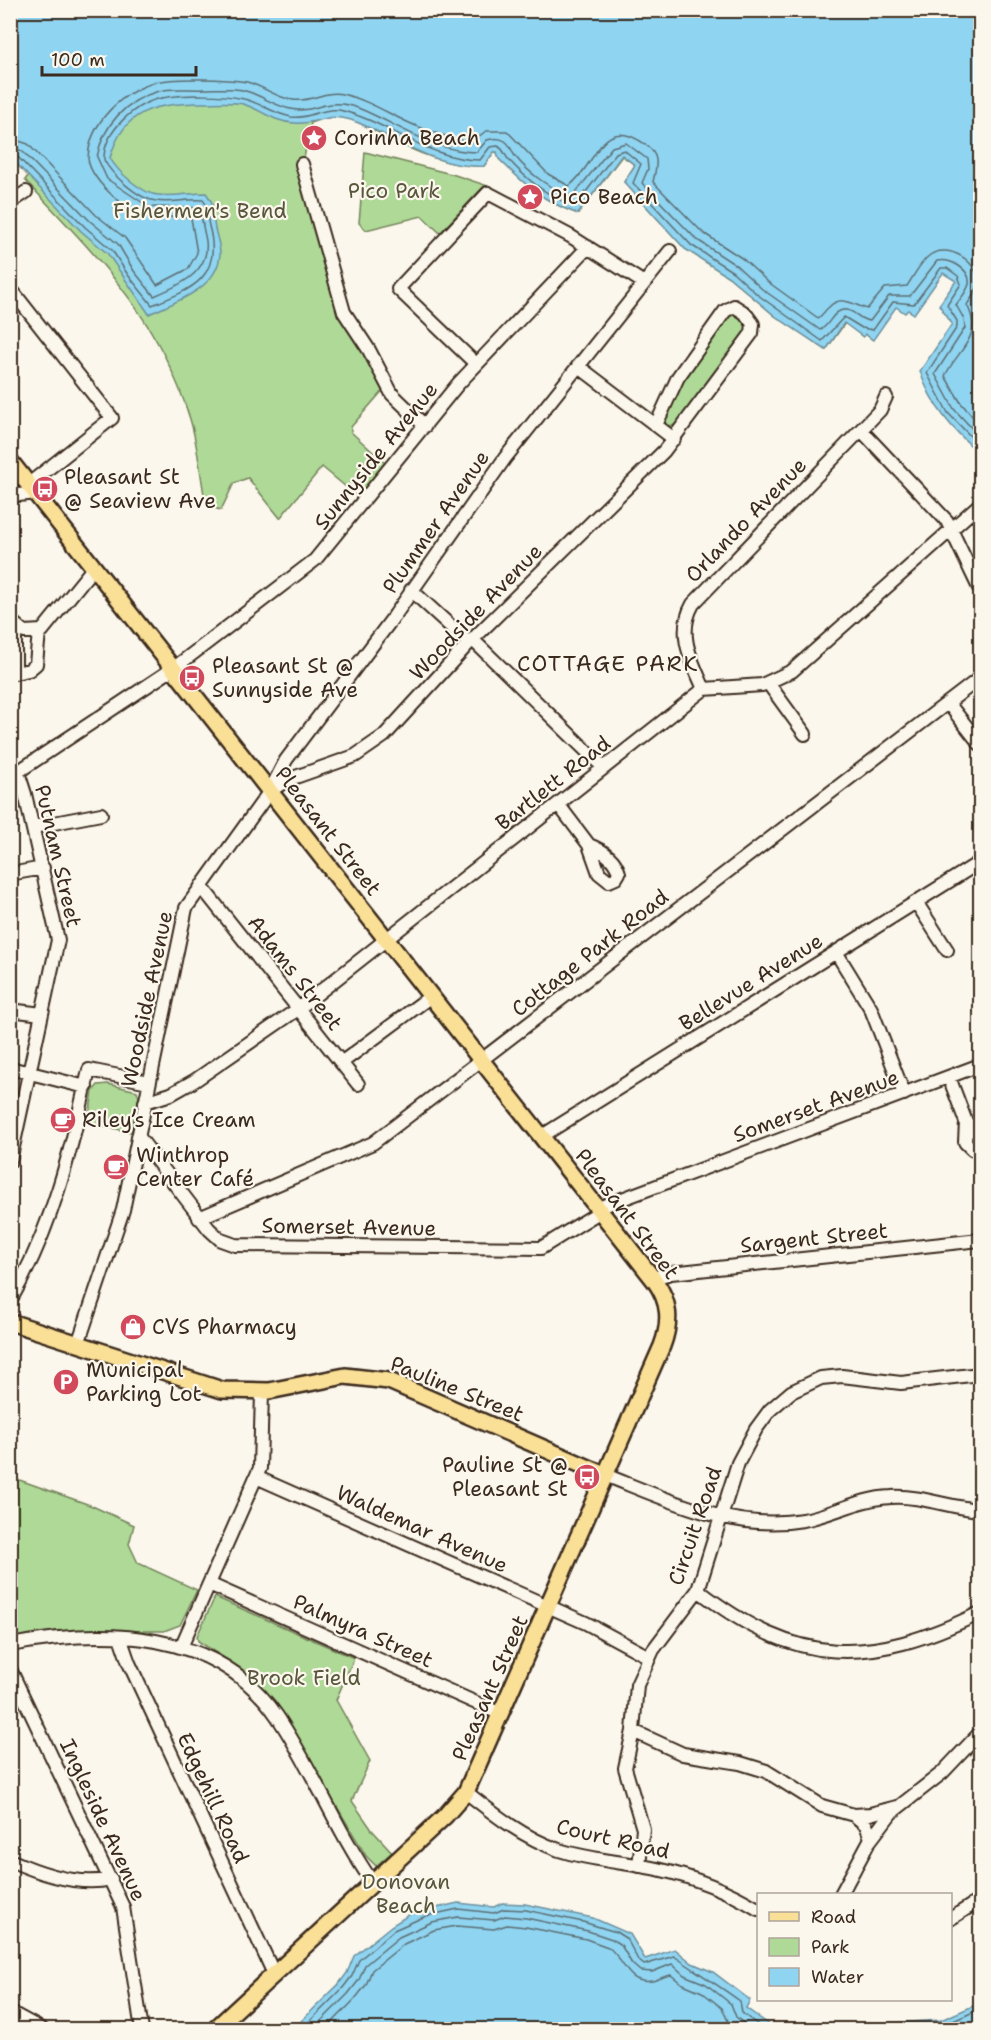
<svg xmlns="http://www.w3.org/2000/svg" width="991" height="2040" font-family="'Shantell Sans',sans-serif">
<style>
.green{fill:#aed997;stroke:#74825a;stroke-width:1.5}
.water{fill:#8fd4f1;stroke:#6d909d;stroke-width:1.5}
.lines{fill:none;stroke-linecap:round;stroke-linejoin:round}
.shore{stroke:#5d6e72;stroke-width:1.5}
.minor-casing{stroke:#3b2a1e;stroke-width:16}
.major-casing{stroke:#3b2a1e;stroke-width:20}
.minor{stroke:#fbf7ec;stroke-width:12}
.major{stroke:#fadf96;stroke-width:15}
.labels{text-anchor:middle;dominant-baseline:central;stroke-width:4.5;stroke-linejoin:round;paint-order:stroke}
.poi-label{font-size:21px;fill:#3b2a1e;stroke:#fbf7ec;text-anchor:start}
.park-label{font-size:21px;fill:#58563c;stroke:#fbf7ec}
.street-label{font-size:21px;fill:#3b2a1e;stroke:#fbf7ec}
.neighbourhood-label{font-size:22px;letter-spacing:1.5px;fill:#3b2a1e;stroke:#fbf7ec}
</style>
<rect width="100%" height="100%" fill="#fbf7ec"/>
<filter id="ink" filterUnits="userSpaceOnUse"><feTurbulence type="fractalNoise" baseFrequency=".0167" numOctaves="2"/><feDisplacementMap in="SourceGraphic" scale="12" xChannelSelector="R" yChannelSelector="G"/><feConvolveMatrix kernelMatrix="1 2 1 2 8 2 1 2 1" color-interpolation-filters="sRGB"/></filter>
<g filter="url(#ink)">
<path class="green" d="M 11,73 L 706,163 L 873,340 L 865,334 L 863,337 L 845,323 L 826,350 L 775,316 L 729,277 L 685,249 L 624,182 L 635,165 L 622,156 L 578,214 C 543,201 525,185 499,159 L 497,152 L 494,152 L 484,166 C 450,168 413,151 384,136 C 369,128 353,118 337,116 C 328,115 319,119 311,123 L 304,158 L 323,254 L 384,389 L 351,427 L 351,432 L 385,463 L 358,497 L 322,467 L 280,518 L 248,478 L 234,483 L 221,510 L 210,507 L 209,498 L 205,500 C 200,474 198,445 190,419 C 158,315 97,257 25,180 L 28,176 L 11,158 Z
M 365,152 L 455,175 L 485,185 L 440,233 L 422,216 L 366,230 L 359,223 Z
M 730,313 C 742,313 746,320 746,331 L 677,425 L 666,426 C 658,400 714,335 730,313 Z
M 108,1084 L 137,1091 L 139,1097 L 131,1132 L 88,1123 L 93,1091 L 98,1085 Z
M 11,1477 L 90,1505 L 134,1525 L 129,1544 L 138,1563 L 197,1590 L 180,1625 L 164,1631 L 61,1631 L 11,1638 Z
M 215,1597 L 354,1658 L 336,1700 L 370,1761 L 352,1801 L 372,1830 L 392,1852 L 376,1866 L 366,1856 L 276,1703 L 246,1672 L 198,1641 L 197,1636 Z"/>
<path class="water" d="M 11,10 L 980,11 L 980,454 C 954,431 931,406 920,371 L 952,324 L 939,305 L 956,281 L 943,273 L 914,314 L 908,310 L 905,313 L 896,307 L 873,340 L 865,334 L 863,337 L 844,323 L 826,350 L 775,316 L 729,277 L 685,249 L 624,182 L 635,165 L 622,155 L 578,214 C 543,201 525,185 499,159 L 497,152 L 494,152 L 484,166 C 435,169 395,136 351,120 C 327,112 317,125 294,123 C 273,122 260,109 243,104 C 230,101 215,103 202,103 C 156,104 124,108 110,158 C 117,171 142,194 158,195 C 173,197 190,193 206,193 C 216,207 212,207 214,222 C 215,234 220,242 220,254 C 218,289 175,302 149,314 L 108,254 L 81,231 L 11,158 Z
M 458,1903 L 494,1907 L 502,1903 L 525,1904 L 593,1918 L 630,1934 L 645,1959 L 675,1949 L 692,1963 L 713,1972 L 750,2000 L 746,2008 L 775,2029 L 293,2029 L 338,1985 L 347,1973 L 354,1956 L 391,1926 L 410,1914 Z
M 980,2003 L 980,2029 L 854,2029 L 893,2023 L 941,2020 Z"/>
<g class="lines">
<path class="shore" d="M 10,138 L 28,144 L 96,215 L 125,238 L 157,285 L 188,269 L 197,253 L 191,218 C 180,214 166,219 154,218 C 131,216 91,182 88,159 C 89,122 122,92 156,82 C 175,77 228,79 247,82 C 263,86 276,98 293,100 C 310,103 325,90 342,94 C 365,99 384,111 405,121 C 426,131 447,137 470,143 L 486,131 L 507,131 L 548,174 L 569,186 C 597,166 601,111 646,145 C 661,156 656,167 653,182 L 702,232 L 743,259 L 768,282 L 818,318 C 823,315 824,311 829,307 C 842,294 854,305 867,309 L 885,288 L 907,286 C 914,276 920,262 930,255 C 948,242 980,262 978,284 C 977,292 971,298 967,305 C 984,337 958,349 945,376 L 961,403 L 980,425
M 10,147 L 22,151 L 90,221 L 118,244 L 134,271 L 154,296 C 178,286 210,273 206,241 C 204,230 201,221 201,208 L 149,207 L 107,179 L 97,157 C 103,125 126,100 159,91 C 172,87 190,90 204,89 C 219,89 235,87 249,92 C 264,97 275,106 291,109 C 316,114 325,96 358,108 C 396,123 434,152 477,152 L 487,140 C 493,138 499,137 505,141 C 511,145 511,151 515,156 C 529,174 551,189 572,197 L 612,147 L 626,143 L 647,159 L 648,169 L 642,183 L 696,239 L 737,266 L 762,289 L 820,330 C 830,326 833,308 847,310 C 857,312 860,321 870,321 L 889,296 L 910,296 L 937,261 C 950,258 971,269 969,284 C 967,292 960,299 956,305 L 964,319 L 965,328 L 935,374 L 954,409 L 980,437
M 10,154 L 17,156 L 85,227 L 112,250 L 128,275 L 152,305 C 193,289 223,277 209,226 C 206,216 211,209 203,200 C 188,198 171,204 156,201 C 138,199 112,175 104,160 C 103,132 135,103 162,98 C 184,94 223,94 244,99 C 258,102 272,113 291,117 C 308,120 322,107 339,110 C 388,121 428,160 480,160 L 490,147 L 498,146 C 505,150 504,155 509,160 C 528,181 548,197 575,206 L 616,153 L 624,150 L 641,164 L 633,183 L 691,245 L 733,272 L 758,295 L 822,341 L 844,317 L 862,328 L 873,330 L 893,302 L 914,304 L 941,268 L 947,268 L 958,276 L 961,284 L 947,305 L 957,321 L 957,327 L 927,373 L 948,413 L 980,446
M 301,2030 L 342,1989 L 352,1976 L 359,1960 L 394,1930 L 426,1916 L 458,1909 L 494,1913 L 504,1909 L 526,1910 L 583,1922 L 616,1932 L 627,1939 L 638,1960 L 644,1965 L 674,1956 C 696,1971 718,1985 740,2001 L 742,2013 L 765,2030
M 312,2030 L 348,1994 L 359,1980 L 365,1965 L 399,1937 L 432,1922 L 458,1917 L 494,1920 L 505,1916 L 526,1918 L 588,1931 L 612,1939 L 621,1945 L 632,1964 L 640,1971 L 652,1972 L 672,1964 L 684,1975 L 706,1984 L 731,2004 L 736,2017 L 752,2030
M 325,2030 L 355,1999 L 366,1985 L 372,1970 L 404,1944 L 434,1930 L 457,1926 L 494,1929 L 507,1925 L 526,1927 L 586,1939 L 608,1947 C 624,1958 626,1985 652,1981 C 658,1980 664,1976 671,1975 L 681,1983 L 702,1992 L 722,2008 L 728,2021 L 737,2030
M 912,2030 L 942,2026 L 980,2009"/>
<defs>
<path id="minor" d="M 302,164 L 344,312 L 369,350 L 392,394 L 425,426
M 10,203 L 26,192
M 10,288 L 112,418 L 29,484
M 476,364 L 398,289 L 488,193 L 570,236 L 644,283
M 578,366 L 674,439
M 861,430 L 947,521 L 980,590
M 10,496 L 36,493
M 411,590 L 469,643
M 10,620 L 24,632 L 42,631 L 94,567
M 15,626 L 15,673
M 473,640 L 604,768
M 10,674 L 29,670 L 36,664 L 39,632
M 768,683 L 805,734
M 704,689 C 692,661 676,634 693,604 L 880,410 L 886,397
M 948,703 L 980,744
M 10,777 L 174,668 L 315,560 L 458,384 L 588,247
M 271,789 L 286,760 L 395,615 L 505,458 L 670,251
M 558,804 L 589,845 L 599,873 L 609,881 L 616,878 L 619,873 C 615,858 602,850 589,845
M 33,827 L 101,814
M 10,874 L 43,868
M 201,886 L 358,1084
M 916,902 L 947,950
M 836,952 L 871,1009 L 904,1094
M 10,1010 L 42,1014
M 341,1063 L 431,996
M 10,1068 L 86,1087
M 949,1077 L 966,1122 L 965,1142 L 972,1149 C 987,1141 975,1129 966,1122
M 145,1102 L 171,1094 L 194,1081 L 298,1009 L 704,689 L 762,685 L 792,671 L 980,504
M 138,1136 L 209,1229 L 221,1240 L 235,1245 L 541,1248 L 601,1211
M 542,1136 L 980,862
M 10,1161 L 58,940 L 25,794 L 18,772
M 598,1208 L 980,1065
M 199,1218 L 373,1143 L 980,678
M 653,1278 L 671,1273 L 980,1240
M 10,1301 C 52,1229 71,1151 89,1070 L 149,1082
M 78,1344 L 123,1210 L 186,908 L 270,791 L 287,780 L 355,756 L 384,736 L 469,643 L 664,451 L 752,333 L 753,324 L 745,313 L 734,306 L 725,311 L 678,377 L 656,425
M 605,1475 C 669,1500 733,1532 803,1520 C 832,1515 860,1498 891,1497 C 921,1495 950,1508 980,1510
M 256,1477 L 586,1623 L 649,1657
M 209,1584 L 501,1714
M 698,1590 C 797,1667 869,1667 980,1613
M 120,1637 L 129,1663 L 274,1974
M 10,1645 C 105,1627 217,1629 277,1716 C 313,1769 336,1830 373,1883
M 182,1645 L 260,1468 L 262,1392
M 10,1669 L 123,1907 L 142,2030
M 633,1731 L 683,1754 L 740,1763 L 766,1771 L 822,1806 L 854,1815 L 866,1825 L 871,1838
M 466,1792 C 495,1815 524,1838 559,1850 C 590,1860 624,1862 657,1869 C 693,1877 727,1890 758,1909
M 854,1815 L 870,1814 L 897,1807
M 10,1860 C 39,1873 79,1887 111,1879
M 639,1866 L 643,1829 L 625,1768 L 633,1731 L 637,1685 L 653,1650 L 698,1590 L 738,1463 L 756,1429 L 770,1410 L 791,1392 L 821,1378 L 842,1376 L 901,1383 L 980,1374
M 841,1894 L 869,1842 L 891,1813 L 942,1773 L 980,1733
M 950,1919 L 980,1900
M 10,2012 L 43,2030"/>
<path id="major" d="M 10,461 L 655,1281 C 670,1302 671,1322 662,1346 L 466,1792 L 445,1816 L 214,2030
M 10,1322 L 222,1390 L 269,1391 L 345,1376 L 389,1381 L 605,1475"/>
</defs>
<use href="#minor" class="minor-casing"/>
<use href="#major" class="major-casing"/>
<use href="#minor" class="minor"/>
<use href="#major" class="major"/>
</g>
</g>
<defs>
<symbol id="sight-disc" viewBox="-11 -11 22 22"><circle r="9.5" fill="#d1495b" stroke="#fbf7ec"/><path d="M0-6L1.8-2.2L6-1.7L2.9 1.2L3.7 5.4L0 3.3L-3.7 5.4L-2.9 1.2L-6-1.7L-1.8-2.2Z" fill="#fff"/></symbol>
<symbol id="bus-disc" viewBox="-11 -11 22 22"><circle r="9.5" fill="#d1495b" stroke="#fbf7ec"/><path d="M-5-6H5V4H4V6H2V4H-2V6H-4V4H-5ZM-3.5-4V0h7V-4ZM-3.5 1.2v1.5H-2V1.2ZM2 1.2v1.5H3.5V1.2Z" fill="#fff"/></symbol>
<symbol id="cafe-disc" viewBox="-11 -11 22 22"><circle r="9.5" fill="#d1495b" stroke="#fbf7ec"/><path d="M-5.5-4.5H6V0H3Q3 3.5 0 3.5H-2.5Q-5.5 3.5-5.5 0ZM3-3.2v2h1.7v-2ZM-6 4.5H4V6H-6Z" fill="#fff"/></symbol>
<symbol id="shop-disc" viewBox="-11 -11 22 22"><circle r="9.5" fill="#d1495b" stroke="#fbf7ec"/><path d="M-5-2.5h2.3a2.7 3.5 0 0 1 5.4 0H5L5.5 6h-11ZM-1.5-2.5h3a1.5 2.3 0 0 0-3 0Z" fill="#fff"/></symbol>
<symbol id="parking-disc" viewBox="-11 -11 22 22"><circle r="9.5" fill="#d1495b" stroke="#fbf7ec"/><path d="M-3.5-5.5H1a3.5 3.5 0 0 1 0 7H-1V5.5H-3.5ZM-1-3.4V-.6H.8a1.4 1.4 0 0 0 0-2.8Z" fill="#fff"/></symbol>
</defs>
<g fill-rule="evenodd">
<use href="#sight-disc" x="299" y="123" width="30" height="30"/>
<use href="#sight-disc" x="515" y="182" width="30" height="30"/>
<use href="#bus-disc" x="30" y="474" width="30" height="30"/>
<use href="#bus-disc" x="177" y="663" width="30" height="30"/>
<use href="#cafe-disc" x="48" y="1105" width="30" height="30"/>
<use href="#cafe-disc" x="101" y="1152" width="30" height="30"/>
<use href="#shop-disc" x="118" y="1312" width="30" height="30"/>
<use href="#parking-disc" x="51" y="1367" width="30" height="30"/>
<use href="#bus-disc" x="572" y="1462" width="30" height="30"/>
</g>
<g class="labels">
<g class="poi-label">
<text x="334" y="138">Corinha Beach</text>
<text x="550" y="197">Pico Beach</text>
<text x="64" y="477">Pleasant St<tspan x="64" dy="24">@ Seaview Ave</tspan></text>
<text x="212" y="666">Pleasant St @<tspan x="212" dy="24">Sunnyside Ave</tspan></text>
<text x="82" y="1120">Riley’s Ice Cream</text>
<text x="136" y="1155">Winthrop<tspan x="136" dy="24">Center Café</tspan></text>
<text x="152" y="1327">CVS Pharmacy</text>
<text x="86" y="1370">Municipal<tspan x="86" dy="24">Parking Lot</tspan></text>
<text x="568" y="1465" text-anchor="end">Pauline St @<tspan x="568" dy="24">Pleasant St</tspan></text>
</g>
<g class="park-label">
<text x="394" y="191">Pico Park</text>
<text x="200" y="211">Fishermen's Bend</text>
<text x="304" y="1678">Brook Field</text>
<text x="406" y="1882">Donovan<tspan x="406" dy="24">Beach</tspan></text>
</g>
<g class="street-label">
<text transform="translate(376 456) rotate(-51)">Sunnyside Avenue</text>
<text transform="translate(746 520) rotate(-46)">Orlando Avenue</text>
<text transform="translate(436 522) rotate(-55)">Plummer Avenue</text>
<text transform="translate(476 612) rotate(-46)">Woodside Avenue</text>
<text transform="translate(553 783) rotate(-38)">Bartlett Road</text>
<text transform="translate(328 831) rotate(52)">Pleasant Street</text>
<text transform="translate(58 856) rotate(77)">Putnam Street</text>
<text transform="translate(590 953) rotate(-38)">Cottage Park Road</text>
<text transform="translate(295 973) rotate(52)">Adams Street</text>
<text transform="translate(751 982) rotate(-32)">Bellevue Avenue</text>
<text transform="translate(147 999) rotate(-78)">Woodside Avenue</text>
<text transform="translate(816 1106) rotate(-20)">Somerset Avenue</text>
<text transform="translate(627 1214) rotate(53)">Pleasant Street</text>
<text transform="translate(349 1227) rotate(1)">Somerset Avenue</text>
<text transform="translate(814 1238) rotate(-6)">Sargent Street</text>
<text transform="translate(457 1389) rotate(22)">Pauline Street</text>
<text transform="translate(695 1526) rotate(-71)">Circuit Road</text>
<text transform="translate(422 1529) rotate(24)">Waldemar Avenue</text>
<text transform="translate(363 1631) rotate(24)">Palmyra Street</text>
<text transform="translate(490 1688) rotate(-66)">Pleasant Street</text>
<text transform="translate(213 1798) rotate(65)">Edgehill Road</text>
<text transform="translate(103 1820) rotate(65)">Ingleside Avenue</text>
<text transform="translate(613 1839) rotate(13)">Court Road</text>
</g>
<g class="neighbourhood-label">
<text x="608" y="663">COTTAGE PARK</text>
</g>
</g>
<rect width="991" height="2040" fill="none" stroke="#fbf7ec" stroke-width="36"/>
<rect x="18" y="18" width="955" height="2004" fill="none" stroke="#3b2a1e" stroke-width="2" filter="url(#ink)"/>
<rect x="757" y="1893" width="195" height="108" fill="#fbf7ec" stroke="#aea59a" stroke-width="1.5"/>
<rect x="769" y="1912" width="30" height="9" fill="#fadf96" stroke="#aea59a" stroke-width="1.5"/>
<text x="811" y="1923" font-size="18" fill="#3b2a1e">Road</text>
<rect x="769" y="1938" width="30" height="18" fill="#aed997" stroke="#aea59a" stroke-width="1.5"/>
<text x="811" y="1953" font-size="18" fill="#3b2a1e">Park</text>
<rect x="769" y="1968" width="30" height="18" fill="#8fd4f1" stroke="#aea59a" stroke-width="1.5"/>
<text x="811" y="1983" font-size="18" fill="#3b2a1e">Water</text>
<path d="M42 66v9h154v-9" fill="none" stroke="#3b2a1e" stroke-width="3"/>
<text x="51" y="66" font-size="18" fill="#3b2a1e" stroke="#fbf7ec" stroke-width="4.5" paint-order="stroke">100 m</text>
</svg>
